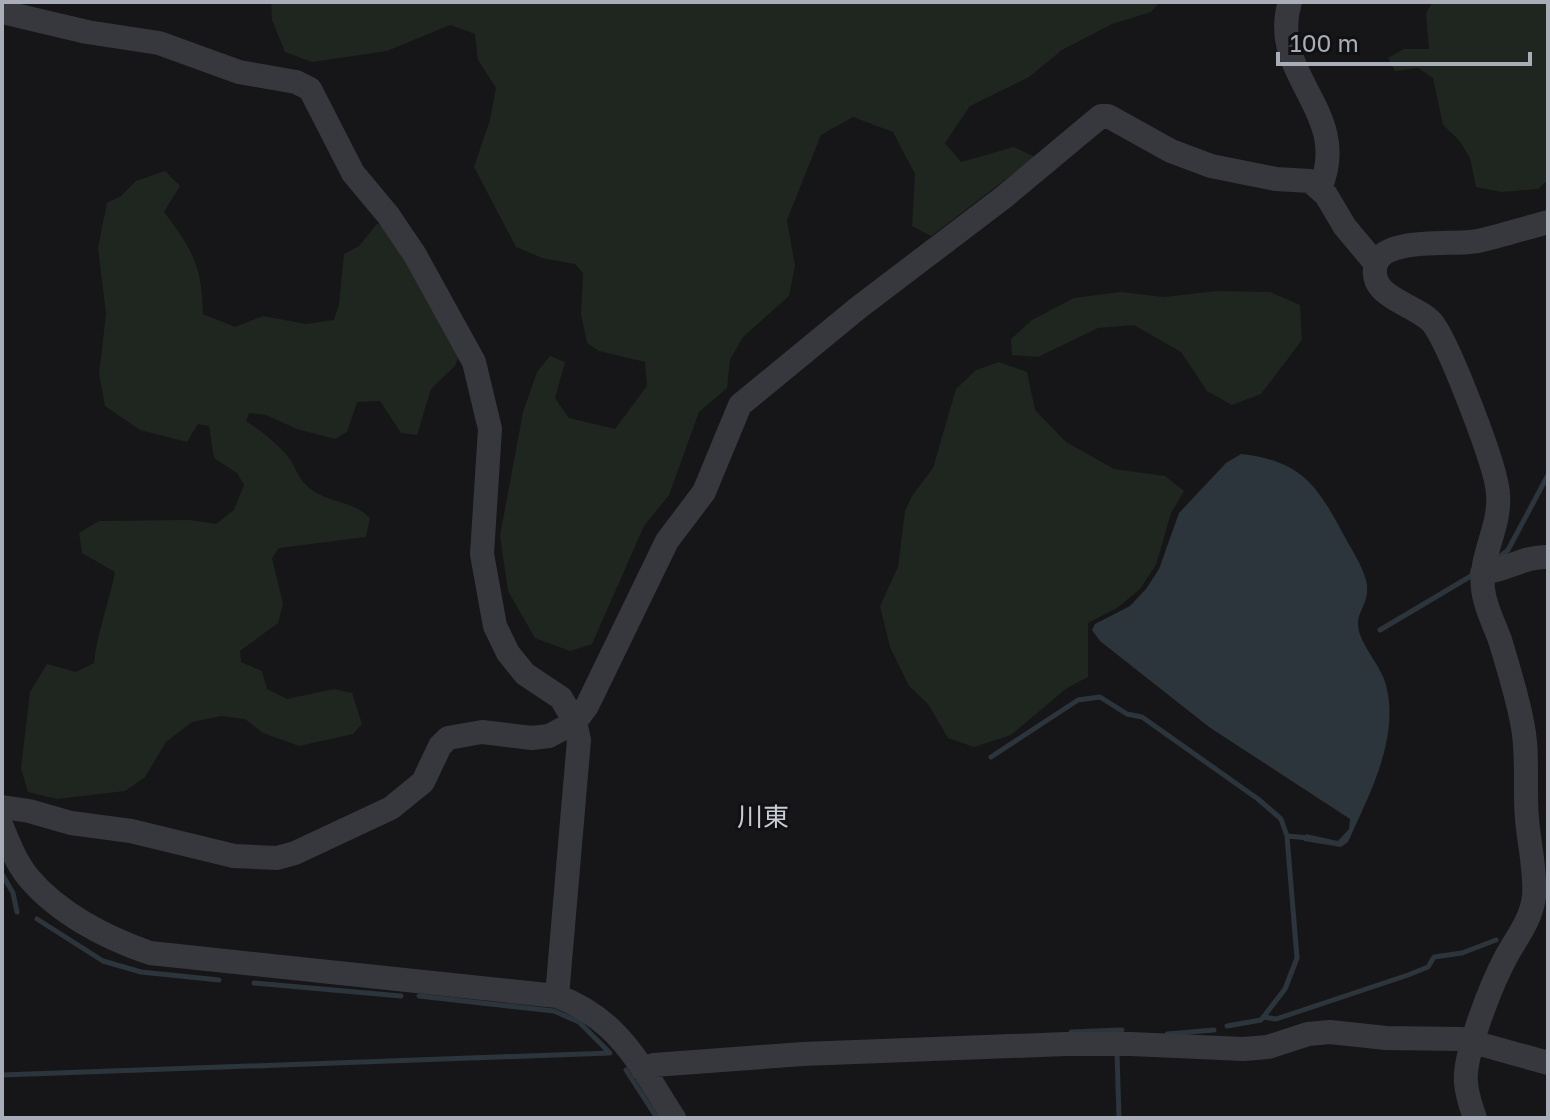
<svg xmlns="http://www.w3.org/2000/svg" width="1550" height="1120" font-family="'Golos Text','Noto Sans JP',sans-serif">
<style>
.green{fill:#1e261f}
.water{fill:#2c353c}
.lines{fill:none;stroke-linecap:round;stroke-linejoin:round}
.stream{stroke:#2c353c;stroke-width:5}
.minor{stroke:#37383d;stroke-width:24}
.labels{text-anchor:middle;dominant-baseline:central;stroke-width:6;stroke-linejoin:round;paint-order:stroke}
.neighbourhood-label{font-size:26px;fill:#c9ccd4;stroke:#111113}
</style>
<rect width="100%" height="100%" fill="#161618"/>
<path class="green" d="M 271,2 L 1160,2 L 1151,12 L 1112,24 L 1062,50 L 1029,77 L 970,106 L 945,143 L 961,162 L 1014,147 L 1035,157 L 931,236 L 912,226 L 915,174 L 893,132 L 853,117 L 821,135 L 787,220 L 795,266 L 789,296 L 743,337 L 730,360 L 727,388 L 699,412 L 669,495 L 644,526 L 592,644 L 570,651 L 535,638 L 508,591 L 500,536 L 523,412 L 537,372 L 550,356 L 565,362 L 555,398 L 569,418 L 615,429 L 647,386 L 645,362 L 599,351 L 587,343 L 581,314 L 583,273 L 575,264 L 542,258 L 516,247 L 474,167 L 490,120 L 496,88 L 478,60 L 475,34 L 450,25 L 387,51 L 312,62 L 285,52 L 272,20 Z
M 1432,2 L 1548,2 L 1548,180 L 1538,189 L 1501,192 L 1476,187 L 1470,158 L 1459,140 L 1443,125 L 1433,78 L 1418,68 L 1395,71 L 1388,58 L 1404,49 L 1429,49 L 1426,14 Z
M 165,171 L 180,186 L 164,212 C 193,250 202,266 203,314 L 235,327 L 263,316 L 306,324 L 334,320 L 339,304 L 344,254 L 359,246 L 377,224 L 392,228 L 460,353 L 455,366 L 431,389 L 417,435 L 401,433 L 380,401 L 357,402 L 347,432 L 335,439 L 297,429 L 266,415 L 249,413 L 246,421 C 262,432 277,443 289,458 C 295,466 298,477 305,484 C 324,504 352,499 370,518 L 366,537 L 279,548 L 272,558 L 283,604 L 278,623 L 240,651 L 241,662 L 262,671 L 267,689 L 287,699 L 334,689 L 352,693 L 362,724 L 353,734 L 299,746 L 263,733 L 245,719 L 221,716 L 192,722 L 166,742 L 145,777 L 125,791 L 57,799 L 28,792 L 21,768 L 30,692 L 47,664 L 76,672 L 94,663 C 97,632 109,603 115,572 L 82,553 L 79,533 L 99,521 L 190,520 L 216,524 L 234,510 L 244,485 L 237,473 L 214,458 L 209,426 L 198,424 L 187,442 L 140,430 L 105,406 L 99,374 L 106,314 L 98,248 L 107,203 L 121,196 L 136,181 Z
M 1217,291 L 1270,292 L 1300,305 L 1302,340 L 1261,394 L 1232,405 L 1207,391 L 1181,352 L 1134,325 L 1098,328 L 1038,357 L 1012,355 L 1011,339 L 1032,320 L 1074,298 L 1120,292 L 1164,297 Z
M 999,362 L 1027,372 L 1035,410 L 1066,442 L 1114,469 L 1165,476 L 1184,491 L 1171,513 L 1156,565 L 1140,589 L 1117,608 L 1088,623 L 1088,677 L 1067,688 L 1011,735 L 974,747 L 948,738 L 928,704 L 909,686 L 890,647 L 880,606 L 898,567 L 905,511 L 912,496 L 933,468 L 956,389 L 976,370 Z"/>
<path class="water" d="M 1241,454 C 1305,461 1319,489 1347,541 C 1354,553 1365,571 1367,585 C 1369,604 1357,611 1358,625 C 1359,644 1381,665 1386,685 C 1400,738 1369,795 1348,842 L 1341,847 L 1304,841 L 1306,834 L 1338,841 L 1349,829 L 1350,819 L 1209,727 L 1100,641 L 1092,630 L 1095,624 L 1130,606 L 1146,589 L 1159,569 L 1179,513 L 1226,463 Z"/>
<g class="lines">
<path class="stream" d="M 1497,559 L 1508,550 L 1548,475
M 1380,630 L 1471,576
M 991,757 L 1078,700 L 1100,697 L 1127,714 L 1142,717 L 1258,799 L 1281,819 L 1287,836 L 1297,958 L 1285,989 L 1261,1020 L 1227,1026
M 1287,836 L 1309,838
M 2,874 L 13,893 L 17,912
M 37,919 L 103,961 L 141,972 L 219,980
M 254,983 L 401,996
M 419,996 L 554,1011 L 579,1022 L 609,1052
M 1263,1017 L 1276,1019 L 1408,975 L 1428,967 L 1434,957 L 1462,953 L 1496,940
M 1071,1032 L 1122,1030
M 1167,1034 L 1214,1030
M 1117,1053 L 1119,1118
M 626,1070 L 657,1118
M 2,1075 L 610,1053"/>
<path class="minor" d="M 1290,2 C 1267,75 1353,112 1320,188
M 2,12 L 87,32 L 159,43 L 239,72 L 296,82 L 310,89 L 353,173 L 388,215 L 415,255 L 474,362 L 490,429 L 482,554 L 495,626 L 508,653 L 525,674 L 561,698 L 575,722 L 579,740 L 557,996
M 1482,573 C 1505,571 1524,556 1548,557
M 2,807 L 29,811 L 71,823 L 131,831 L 234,856 L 277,858 L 295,853 L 391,808 L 423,782 L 440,746 L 448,738 L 482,732 L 532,738 L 549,736 L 575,722 L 587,706 L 667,541 L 704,492 L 740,405 L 858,308 L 1004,197 L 1101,116 L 1108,116 L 1171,151 L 1211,166 L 1276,179 L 1310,181 L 1326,195 L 1345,227 L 1376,264
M 2,827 C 9,844 16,862 28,877 C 58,913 106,938 150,953 L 557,996 C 620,1020 639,1064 674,1118
M 643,1070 L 654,1065 L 803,1054 L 1066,1044 L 1131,1044 L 1243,1049 L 1268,1047 L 1308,1034 L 1330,1032 L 1386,1038 L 1462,1039 L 1548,1063
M 1475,1118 C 1471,1107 1467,1094 1466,1083 C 1463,1055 1492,983 1506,957 C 1517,937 1531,920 1534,897 C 1536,871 1529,844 1527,819 C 1524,787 1529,754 1522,722 C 1517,695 1508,667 1500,640 C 1494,623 1485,608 1483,589 C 1479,556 1501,527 1498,494 C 1497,467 1450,348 1434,325 C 1420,304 1366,299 1376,264 C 1385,236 1455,246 1478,241 C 1501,236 1525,228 1548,222"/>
</g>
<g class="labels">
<g class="neighbourhood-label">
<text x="763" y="816">川東</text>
</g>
</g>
<rect width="1550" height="1120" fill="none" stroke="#a8adb8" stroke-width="8"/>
<path d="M1278 52v12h252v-12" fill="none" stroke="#a8adb8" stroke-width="4"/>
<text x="1290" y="52" font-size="24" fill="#a8adb8" stroke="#111113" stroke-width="6" paint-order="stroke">100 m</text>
</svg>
